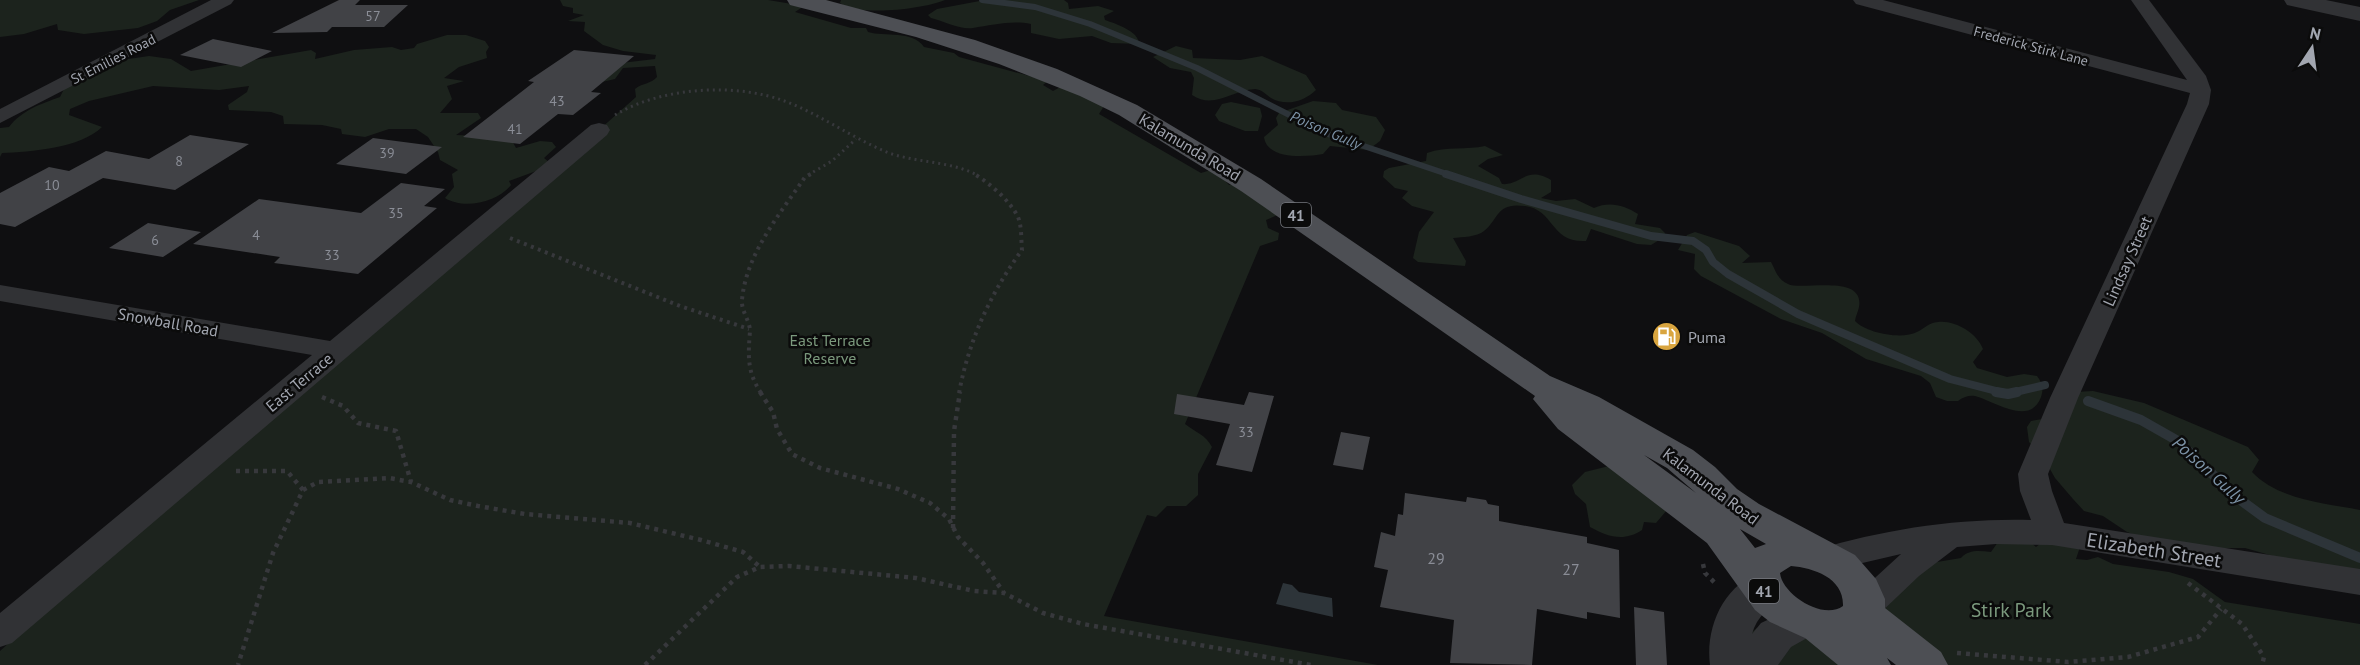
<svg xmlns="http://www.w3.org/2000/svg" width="2360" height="665" font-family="'PT Sans',sans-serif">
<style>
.green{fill:#1c231d}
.water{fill:#2d3439}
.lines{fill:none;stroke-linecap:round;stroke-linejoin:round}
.stream-far2{stroke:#2d3439;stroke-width:6}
.stream-far1{stroke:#2d3439;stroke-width:8}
.stream{stroke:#2d3439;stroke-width:10}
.building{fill:#414246}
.path-far2{stroke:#37383c;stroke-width:3;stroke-dasharray:2 4;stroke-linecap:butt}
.path-far1{stroke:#37383c;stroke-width:4;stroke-dasharray:3 4.5;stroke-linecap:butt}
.path{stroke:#37383c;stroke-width:4.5;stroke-dasharray:4 5;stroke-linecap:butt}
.minor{fill:#313235;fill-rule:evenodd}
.tertiary{fill:#313235;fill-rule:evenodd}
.primary{fill:#4d4f54;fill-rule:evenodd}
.labels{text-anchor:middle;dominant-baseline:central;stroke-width:5;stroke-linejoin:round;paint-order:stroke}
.number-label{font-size:14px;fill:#8a8d96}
.far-street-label{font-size:14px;fill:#a2a6b0;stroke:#0b0b0b}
.far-water-label{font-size:15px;font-style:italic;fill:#7d93a7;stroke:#0b0b0b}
.shield{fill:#0b0b0b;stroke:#75787e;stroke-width:1.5}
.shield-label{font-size:15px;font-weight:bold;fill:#a2a6b0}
.street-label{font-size:16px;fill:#a2a6b0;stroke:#0b0b0b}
.poi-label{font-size:16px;fill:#a2a6b0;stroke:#0b0b0b;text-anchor:start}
.park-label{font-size:16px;fill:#7b997d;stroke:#0b0b0b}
.near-number-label{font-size:16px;fill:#8a8d96}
.water-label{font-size:18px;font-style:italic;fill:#7d93a7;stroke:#0b0b0b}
.near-street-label{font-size:20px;fill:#a2a6b0;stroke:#0b0b0b}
.near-park-label{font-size:20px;fill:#7b997d;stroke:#0b0b0b}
</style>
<rect width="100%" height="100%" fill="#0f0f11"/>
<path class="green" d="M 0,0 L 199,0 L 170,10 L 157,21 L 138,28 L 84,34 L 58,30 L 57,24 L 24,34 L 0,37 Z
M 560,0 L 768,0 L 804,6 L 795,12 L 851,28 L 866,28 L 868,32 C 884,37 913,30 924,47 L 954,53 L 959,57 L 1048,81 L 1043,85 L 1053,91 L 1064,85 L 1104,106 L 1099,114 L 1201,173 L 1214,169 L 1229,185 L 1239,183 L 1280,214 L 1266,220 L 1268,228 L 1279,233 L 1278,240 L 1260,246 L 1185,424 C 1195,432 1206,435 1212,447 L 1198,474 L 1198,495 L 1186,506 L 1167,506 L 1156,517 L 1147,515 L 1104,616 L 1378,665 L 0,665 L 0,651 L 11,641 L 0,638 L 599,130 L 636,97 L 635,89 C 642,83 651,84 657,77 L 655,66 L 623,68 L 615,79 L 602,82 L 621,63 L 655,59 L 656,55 L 623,51 L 603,45 L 584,31 L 585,22 L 568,21 L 584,15 L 573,13 L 573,8 L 563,6 Z
M 841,0 L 945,0 C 923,9 860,17 840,3 Z
M 985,0 L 1064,0 L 1068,3 L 1069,9 L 1098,6 L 1114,11 L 1104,16 L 1105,20 C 1116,24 1139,31 1139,44 L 1111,43 L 1092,36 L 1059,39 L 1031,33 L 1031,24 C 1012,20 992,25 973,28 C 960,30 944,21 931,18 L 928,15 L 937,9 Z
M 447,35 L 466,35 L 485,41 L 489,47 L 486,52 L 487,58 L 459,67 L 444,78 L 464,81 L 447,86 L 452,99 L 440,113 L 478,113 L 481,118 L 456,135 L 510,137 L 516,148 L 540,141 L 552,142 L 556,147 L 544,158 L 550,163 L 539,170 L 509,181 L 511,185 C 498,202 464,210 445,198 L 454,187 L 452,174 L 458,170 L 440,160 L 438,152 L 428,137 L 416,129 L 389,129 L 365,137 L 342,134 L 341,129 L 322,125 L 284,124 L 283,116 L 271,112 L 229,110 L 228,105 L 247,92 L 249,86 L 219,90 L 153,86 L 89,101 L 70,109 L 69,115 L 102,127 C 81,148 30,152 2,153 L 0,157 L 0,128 L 9,127 C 22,110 41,104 60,97 L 65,87 L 115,61 L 149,56 L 171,59 L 191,71 L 311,50 L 316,53 L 315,59 L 354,50 L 392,47 L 401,50 L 414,48 L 417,44 Z
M 1176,46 L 1192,50 L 1193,58 L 1240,60 L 1262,56 L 1306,75 L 1316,90 C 1305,101 1286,107 1271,98 C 1265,94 1263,90 1255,89 C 1232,90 1214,110 1192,95 L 1194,78 L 1191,72 L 1170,68 L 1153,57 Z
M 1313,101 L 1336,103 L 1342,110 L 1376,117 L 1385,130 L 1380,141 L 1368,150 L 1330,146 L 1323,154 C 1306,157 1267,160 1264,137 L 1278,125 L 1276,118 L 1279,113 Z
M 1231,102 L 1260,108 L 1262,116 L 1258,131 L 1245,131 L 1219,121 L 1215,115 L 1222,104 Z
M 1485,146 L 1503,155 L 1488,159 L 1478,166 L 1499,178 L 1502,184 C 1521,186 1526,165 1551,180 L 1551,192 L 1541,198 L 1556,201 L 1575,199 L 1594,208 C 1609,201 1624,205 1638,214 L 1635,224 L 1660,228 L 1665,233 L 1664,237 L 1651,245 L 1637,244 L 1591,229 L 1586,241 C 1550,243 1555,210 1525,206 C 1496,202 1499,219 1484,231 C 1477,237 1462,237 1453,238 L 1466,261 L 1465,266 L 1418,262 L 1413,258 L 1419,232 L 1434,212 L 1412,206 L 1402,198 L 1408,191 L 1395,188 L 1383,177 L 1384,171 L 1389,168 L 1426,161 L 1427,153 C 1447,146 1467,150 1485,146 Z
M 1695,232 L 1739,246 L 1750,256 L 1742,263 L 1771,262 C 1776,271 1777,279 1788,284 C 1801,291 1865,273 1859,307 C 1858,312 1856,315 1855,321 C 1866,333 1902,340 1917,332 C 1924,329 1928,323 1938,322 C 1955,320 1977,333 1983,349 L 1973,362 L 1977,368 L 2007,377 L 2024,374 L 2037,376 C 2042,382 2044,389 2041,397 C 2030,427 1994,401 1975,396 C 1969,395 1963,397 1958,401 L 1947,401 L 1936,397 L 1930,383 L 1921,376 L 1866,359 L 1822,333 L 1781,319 L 1701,276 L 1694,269 L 1695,254 L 1678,250 L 1687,235 Z
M 2093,391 L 2144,403 L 2248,447 L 2259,460 L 2252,472 C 2279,500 2324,503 2360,510 L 2360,581 L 2245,548 L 2216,548 L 2149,540 L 2127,532 L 2103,516 L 2084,511 L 2073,499 L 2055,478 L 2042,455 L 2029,442 L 2027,427 L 2031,421 L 2048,418 L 2075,392 Z
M 1625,462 L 1667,510 L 1656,523 L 1644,522 L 1642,530 C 1624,542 1608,537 1590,527 L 1586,504 L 1575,494 L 1572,485 L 1585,472 Z
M 2028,540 L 2036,547 L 2041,543 L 2080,547 L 2076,559 L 2087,560 L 2098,557 L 2113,564 L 2169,572 L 2193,579 L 2225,602 L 2360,624 L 2360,665 L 1926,665 L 1865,607 L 1907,567 L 1961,558 C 1969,549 1980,551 1991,552 L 1998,542 Z
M 1771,627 L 1885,665 L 1742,665 L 1742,640 L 1757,628 Z"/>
<path class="water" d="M 1283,583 L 1292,585 L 1299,592 L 1332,598 L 1333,617 L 1276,604 Z"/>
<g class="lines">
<path class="stream-far2" d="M 982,0 L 1035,7 L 1090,24 L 1197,68 L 1325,133 L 1450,175"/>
<path class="stream-far1" d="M 1446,174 L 1521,199 L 1651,236 L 1693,241 L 1706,250 L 1713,262 L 1728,274 L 1798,314 L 1950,379 L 2004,393
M 2011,393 L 2045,385"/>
<path class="stream" d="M 1996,392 L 2008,394 L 2017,392
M 2088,401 L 2141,420 L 2178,441 L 2235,496 L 2265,518 L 2360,558"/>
</g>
<path class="building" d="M 339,0 L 360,0 L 355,5 L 408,5 L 384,27 L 332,27 L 327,32 L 272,33 Z
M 213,39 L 272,51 L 241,67 L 180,55 Z
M 574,50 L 634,56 L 591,92 L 601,93 L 573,115 L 558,114 L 520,144 L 463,137 L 534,82 L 528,81 Z
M 190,135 L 249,144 L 175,190 L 103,178 L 15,227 L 0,224 L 0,193 L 49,167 L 69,171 L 106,151 L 149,159 Z
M 373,138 L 442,147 L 406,174 L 336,164 Z
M 401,183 L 445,189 L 424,206 L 437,208 L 358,274 L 274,263 L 280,257 L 193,244 L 259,199 L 361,213 Z
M 148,223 L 201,232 L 163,257 L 109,248 Z
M 1249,392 L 1274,396 L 1252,472 L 1216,465 L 1230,424 L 1174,414 L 1177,394 L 1244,405 Z
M 1341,432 L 1370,437 L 1363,470 L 1333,465 Z
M 1405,493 L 1466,502 L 1467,497 L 1486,500 L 1488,504 L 1499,506 L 1499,521 L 1587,537 L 1587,543 L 1619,550 L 1620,618 L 1587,612 L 1587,619 L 1537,609 L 1532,665 L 1450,663 L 1454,620 L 1380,607 L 1388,570 L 1374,567 L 1381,532 L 1395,536 L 1398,514 L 1403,515 Z
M 1634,607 L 1664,612 L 1667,665 L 1636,665 Z"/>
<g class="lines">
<path class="path-far2" d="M 615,115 C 662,87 736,82 787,102 C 823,116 854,139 889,153 C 918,163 950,161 977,175
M 808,175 L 832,161 L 856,139"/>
<path class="path-far1" d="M 510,238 L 680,306 L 749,329
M 761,393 C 747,372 748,356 750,331 C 750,321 741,311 742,300 C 746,254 780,214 805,177 L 811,174
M 959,393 C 969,340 990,294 1022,250 C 1021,240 1022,227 1018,217 C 1010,201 990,183 974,174"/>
<path class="path" d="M 760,392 L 773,412 L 777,429 L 792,454 L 820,468 L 898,489 L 930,503 L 949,519 L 958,537 L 983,563 L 1004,593
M 322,397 L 343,406 L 358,423 L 396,431 L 411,482
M 236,471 L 287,471 L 303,490 L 273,553 L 238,665
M 303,490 L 318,482 L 389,478 L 411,482 L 450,500 L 478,506 L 525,514 L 630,523 L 701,540 L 743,552 L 760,567
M 953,528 L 954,431 L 960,392
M 1703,564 L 1705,573 L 1717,585
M 2188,583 L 2242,624 L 2264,657 L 2262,665
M 1957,653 L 2068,662 L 2128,657 L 2198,637 L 2221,609
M 645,665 L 737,577 L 760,567 L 789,566 L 916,578 L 974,591 L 1004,593 L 1043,613 L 1083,624 L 1311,665"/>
<path class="minor" d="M 211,0 L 234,0 L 231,4 L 0,123 L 0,109 Z
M 1853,0 L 1883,0 L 2187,80 L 2131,0 L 2149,0 L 2206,76 L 2211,90 L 2209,104 L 2078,398 L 2048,474 L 2052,491 L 2064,523 L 2360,569 L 2360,595 L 2052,545 L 1996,544 L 1957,547 L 1919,576 L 1877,616 L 1865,620 L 1853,616 L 1848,607 L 1853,598 L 1901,554 L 1828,571 L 1816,568 L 1812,559 L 1816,550 C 1885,529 1959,518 2031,520 L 2020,491 L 2018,474 L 2050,398 L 2187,104 L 2190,93 L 1856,4 Z
M 599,123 L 607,125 L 610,130 L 607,135 L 12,643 L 0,647 L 0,613 L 312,355 L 0,301 L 0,285 L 330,341 L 591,125 Z"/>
<path class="tertiary" d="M 2284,0 L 2326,0 L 2360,7 L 2360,21 L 2287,5 Z
M 1762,572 L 1777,577 L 1783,588 C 1774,605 1757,615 1752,634 L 1761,623 L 1801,604 L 1816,609 L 1822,621 L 1816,633 L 1791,647 L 1778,665 L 1710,665 C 1705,627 1724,584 1762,572 Z"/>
<path class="primary" d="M 787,0 L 826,0 L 975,40 L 1057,69 L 1137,105 L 1261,179 L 1550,376 L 1599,397 L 1693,450 L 1715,467 L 1737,489 L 1759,504 L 1855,555 L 1876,579 L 1885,599 L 1885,608 L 1941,652 L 1948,665 L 1896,665 L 1887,658 L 1891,665 L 1838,665 L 1805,638 L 1770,622 L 1755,610 L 1707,543 L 1558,429 L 1533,399 L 1535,396 L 1241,191 L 1119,115 L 1080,96 L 999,64 L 916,37 L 790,5 ZM 1644,455 L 1667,468 L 1696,493 ZM 1740,529 L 1766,544 L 1755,548 ZM 1791,566 C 1814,568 1844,578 1843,606 C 1823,621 1782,594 1780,573 Z"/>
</g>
<defs>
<symbol id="fuel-disc" viewBox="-11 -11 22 22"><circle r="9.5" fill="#d9a53f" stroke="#0b0b0b"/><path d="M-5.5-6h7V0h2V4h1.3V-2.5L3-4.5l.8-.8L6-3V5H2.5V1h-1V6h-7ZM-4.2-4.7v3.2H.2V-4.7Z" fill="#fff"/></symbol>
</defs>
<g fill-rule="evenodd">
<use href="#fuel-disc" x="1650" y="320" width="33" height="33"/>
</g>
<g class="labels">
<g class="number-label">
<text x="373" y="16">57</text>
<text x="557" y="101">43</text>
<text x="515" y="129">41</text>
<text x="387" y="153">39</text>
<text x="179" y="161">8</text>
<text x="52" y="185">10</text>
<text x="396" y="213">35</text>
<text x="256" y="235">4</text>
<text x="155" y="240">6</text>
<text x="332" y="255">33</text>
<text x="1246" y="432">33</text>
</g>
<g class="far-street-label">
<text transform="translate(2031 46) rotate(15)">Frederick Stirk Lane</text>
<text transform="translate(113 59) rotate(-27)">St Emilies Road</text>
</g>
<g class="far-water-label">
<text transform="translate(1326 130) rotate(23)">Poison Gully</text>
</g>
<g class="shield">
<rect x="1281" y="203" width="30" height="24" rx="4.5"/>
<rect x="1749" y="579" width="30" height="24" rx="4.5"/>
</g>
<g class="shield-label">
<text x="1296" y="215">41</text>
<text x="1764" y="591">41</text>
</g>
<g class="street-label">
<text transform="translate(1190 147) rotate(31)">Kalamunda Road</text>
<text transform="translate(2127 261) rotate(-66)">Lindsay Street</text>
<text transform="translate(168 322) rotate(10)">Snowball Road</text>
<text transform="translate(299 382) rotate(-40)">East Terrace</text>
<text transform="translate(1711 486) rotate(37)">Kalamunda Road</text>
</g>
<g class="poi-label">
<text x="1688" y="337">Puma</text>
</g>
<g class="park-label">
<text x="830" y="340">East Terrace<tspan x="830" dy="18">Reserve</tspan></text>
</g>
<g class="near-number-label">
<text x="1436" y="558">29</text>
<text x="1571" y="569">27</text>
</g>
<g class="water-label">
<text transform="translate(2209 470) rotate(42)">Poison Gully</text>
</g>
<g class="near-street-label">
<text transform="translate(2154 550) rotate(9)">Elizabeth Street</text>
</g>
<g class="near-park-label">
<text x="2011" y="610">Stirk Park</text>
</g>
</g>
<g transform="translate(2312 48) rotate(13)" stroke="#0b0b0b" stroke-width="4.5" paint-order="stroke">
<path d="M0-4.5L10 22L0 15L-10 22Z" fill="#a2a6b0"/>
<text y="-9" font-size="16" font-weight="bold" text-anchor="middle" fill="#a2a6b0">N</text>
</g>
</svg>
